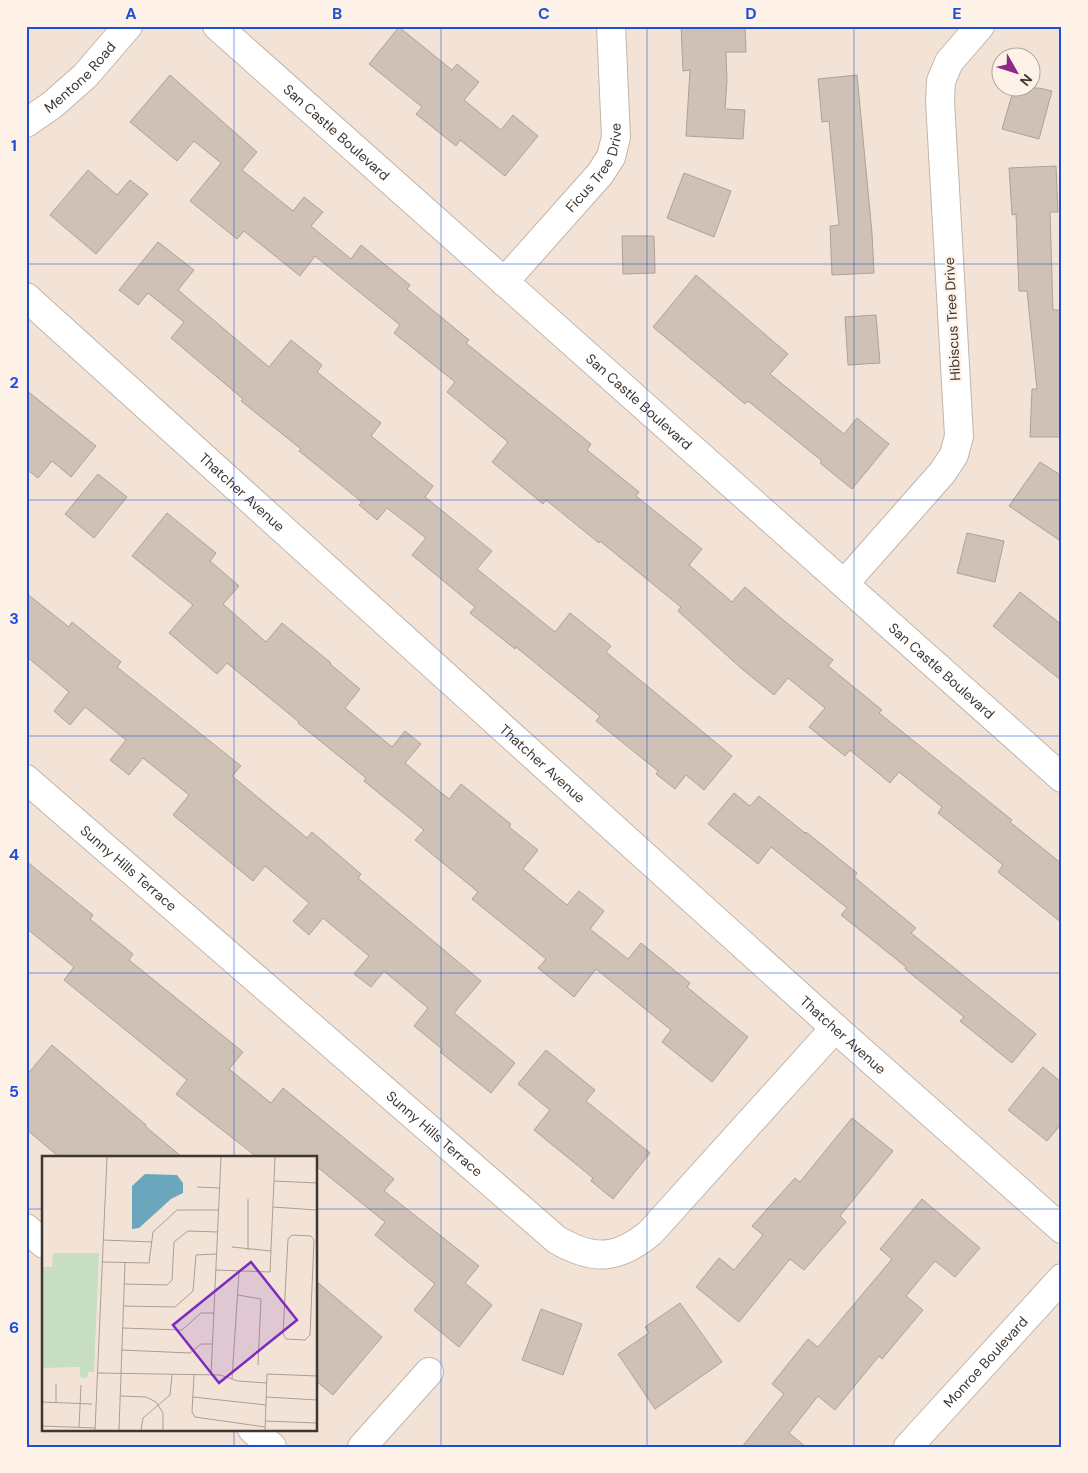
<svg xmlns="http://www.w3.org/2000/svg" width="1088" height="1473" font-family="'DM Sans',sans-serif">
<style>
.building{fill:#cfc1b5;stroke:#b0a196}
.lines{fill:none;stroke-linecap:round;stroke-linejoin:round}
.minor-casing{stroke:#c3b5a9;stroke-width:30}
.minor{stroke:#fff;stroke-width:28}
.grid{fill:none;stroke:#1d4ed8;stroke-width:1;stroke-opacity:0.55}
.labels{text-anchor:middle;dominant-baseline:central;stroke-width:4.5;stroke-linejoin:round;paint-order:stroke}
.street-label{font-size:14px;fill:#3d3732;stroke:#fef1e7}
.inset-road{fill:none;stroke:#aa9e95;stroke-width:1}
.view{fill:#7b2cbf;fill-opacity:0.15;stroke:#7b2cbf;stroke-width:2.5}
.inset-edge{fill:none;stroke:#3d3732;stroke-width:2.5}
.neatline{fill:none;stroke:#1d4ed8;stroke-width:2}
.grid-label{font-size:16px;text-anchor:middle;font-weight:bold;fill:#1d4ed8}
</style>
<rect width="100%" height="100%" fill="#f3e3d7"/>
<path class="building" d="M 681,26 L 745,26 L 746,52 L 726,52 L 727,81 L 725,109 L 745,110 L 743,139 L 686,136 L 690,70 L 683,71 Z
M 399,27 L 452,70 L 457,64 L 479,82 L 464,100 L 501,130 L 513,115 L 538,136 L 505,176 L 460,140 L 456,146 L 416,114 L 422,107 L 369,64 Z
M 170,75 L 257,152 L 242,170 L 293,211 L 304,197 L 323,212 L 311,226 L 351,259 L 361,245 L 410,285 L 407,289 L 469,340 L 466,343 L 591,444 L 587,450 L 639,492 L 636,496 L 702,549 L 689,565 L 732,602 L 745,587 L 782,619 L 833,660 L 828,666 L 882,710 L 879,713 L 1012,820 L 1010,822 L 1062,864 L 1062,923 L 998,872 L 1003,865 L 938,813 L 942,807 L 899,772 L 890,783 L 850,750 L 845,756 L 809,727 L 825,708 L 788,678 L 774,695 L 742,669 L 678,611 L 681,607 L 600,541 L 599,543 L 546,500 L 543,504 L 492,462 L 508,442 L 447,392 L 455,382 L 394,333 L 400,325 L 315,256 L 300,276 L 244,231 L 237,239 L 190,201 L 221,163 L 194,141 L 177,161 L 130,122 Z
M 857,75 L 872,233 L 874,273 L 832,275 L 830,226 L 839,225 L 829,121 L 822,122 L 818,79 Z
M 1014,88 L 1039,88 L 1052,91 L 1039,139 L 1002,129 Z
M 1056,166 L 1058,212 L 1050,212 L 1053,310 L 1062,310 L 1062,437 L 1030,437 L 1032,389 L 1037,389 L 1027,291 L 1019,291 L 1016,214 L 1012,215 L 1009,168 Z
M 88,170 L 117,195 L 130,180 L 148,194 L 96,254 L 50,215 Z
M 684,173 L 731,191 L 714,237 L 667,218 Z
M 622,236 L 654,236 L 655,273 L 623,274 Z
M 158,242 L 194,270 L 178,290 L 269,367 L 291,340 L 322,365 L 317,372 L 381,423 L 371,436 L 433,486 L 425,497 L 492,551 L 477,569 L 555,632 L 570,613 L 611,646 L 606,652 L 732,756 L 704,790 L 686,775 L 675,789 L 656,774 L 658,771 L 596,721 L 600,716 L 516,647 L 515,649 L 470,613 L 475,607 L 412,555 L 426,538 L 387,508 L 377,520 L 359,505 L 362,502 L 299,451 L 301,449 L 241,401 L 243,399 L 171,338 L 184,322 L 148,293 L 138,305 L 119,290 Z
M 696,275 L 788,354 L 770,374 L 844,434 L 857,418 L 889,444 L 852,489 L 820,463 L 822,461 L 748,401 L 745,404 L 653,327 Z
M 876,315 L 880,363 L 848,365 L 845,317 Z
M 26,390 L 96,446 L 71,477 L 52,461 L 38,478 L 26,469 Z
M 1040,462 L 1062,476 L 1062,542 L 1009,506 Z
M 98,474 L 127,497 L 94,538 L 65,514 Z
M 167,513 L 216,553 L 210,561 L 239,586 L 223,604 L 266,642 L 282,623 L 331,663 L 330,664 L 360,689 L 345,708 L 392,747 L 405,731 L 421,744 L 405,763 L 449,799 L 461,784 L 511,824 L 509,827 L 538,850 L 523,869 L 567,905 L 579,891 L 604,911 L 590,929 L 628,959 L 641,943 L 690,983 L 687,987 L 748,1037 L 712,1082 L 662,1042 L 671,1030 L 596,969 L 574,997 L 538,968 L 546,959 L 472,899 L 478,892 L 415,840 L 424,830 L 364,781 L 366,778 L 298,723 L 299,722 L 227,663 L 217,674 L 169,633 L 193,605 L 132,556 Z
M 967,533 L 1004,541 L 995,582 L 957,573 Z
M 1020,592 L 1062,625 L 1062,681 L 993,626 Z
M 26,593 L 69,627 L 72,622 L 121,662 L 117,667 L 241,766 L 232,776 L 307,838 L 312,832 L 361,874 L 358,878 L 481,981 L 454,1013 L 515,1063 L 491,1093 L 440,1052 L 442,1049 L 414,1026 L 428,1008 L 384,971 L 371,987 L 354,974 L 369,956 L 323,918 L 309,935 L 293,921 L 309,903 L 265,866 L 253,881 L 173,815 L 189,795 L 143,758 L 129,775 L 110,760 L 126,740 L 85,707 L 70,725 L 54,711 L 69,692 L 26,656 Z
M 734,793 L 750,806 L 759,796 L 805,833 L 806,832 L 857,873 L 854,877 L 916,928 L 911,933 L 1036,1034 L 1012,1063 L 960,1021 L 964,1017 L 905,969 L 906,967 L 841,915 L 847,908 L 771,847 L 758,864 L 708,824 Z
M 26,861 L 93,915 L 90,919 L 133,954 L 129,960 L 243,1052 L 229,1069 L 271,1103 L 283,1088 L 394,1179 L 384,1191 L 479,1266 L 465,1283 L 492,1305 L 459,1347 L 414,1310 L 435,1284 L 375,1235 L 385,1222 L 316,1166 L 316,1157 L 257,1157 L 176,1094 L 187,1080 L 64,980 L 74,967 L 26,928 Z
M 52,1045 L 146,1125 L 145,1126 L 182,1157 L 59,1157 L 26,1129 L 26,1076 Z
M 546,1050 L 595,1090 L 586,1101 L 650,1153 L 613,1199 L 591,1181 L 593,1178 L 534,1130 L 550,1110 L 518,1084 Z
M 1043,1067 L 1062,1083 L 1062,1123 L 1047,1141 L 1008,1110 Z
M 852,1118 L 893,1151 L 840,1216 L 846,1222 L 804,1270 L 790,1259 L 739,1322 L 696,1287 L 719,1258 L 734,1270 L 763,1235 L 752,1226 L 795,1178 L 800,1182 Z
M 922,1199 L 980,1248 L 955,1277 L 935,1261 L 906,1296 L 923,1310 L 882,1359 L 879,1356 L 835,1410 L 818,1396 L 789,1433 L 806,1447 L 742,1447 L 784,1394 L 772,1384 L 808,1339 L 818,1347 L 892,1259 L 880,1249 Z
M 316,1281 L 382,1337 L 333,1395 L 316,1381 Z
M 680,1303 L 722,1362 L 655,1409 L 618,1354 L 649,1333 L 645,1327 Z
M 541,1309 L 582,1324 L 563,1375 L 522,1360 Z"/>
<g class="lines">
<defs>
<g id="minor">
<path id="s1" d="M 217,26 L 1062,778"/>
<path id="s2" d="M 26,123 L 52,105 L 85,76 L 128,26"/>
<path id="s3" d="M 504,282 L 600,174 L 611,157 L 616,137 L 611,26"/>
<path id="s4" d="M 26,297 L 835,1028 L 1062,1229"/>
<path d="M 844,584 L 942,473 L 954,455 L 959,436 L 940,101 L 941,81 L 949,62 L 980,26"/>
<path id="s5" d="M 26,779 L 557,1240 C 594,1261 617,1260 650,1233 L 835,1028"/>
<path d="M 26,1228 L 44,1244"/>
<path d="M 252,1429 L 272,1447"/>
<path d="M 362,1447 L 429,1372"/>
<path id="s6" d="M 908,1447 L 1062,1278"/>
</g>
</defs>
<use href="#minor" class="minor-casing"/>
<use href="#minor" class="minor"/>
</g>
<path class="grid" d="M 234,26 L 234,1157M 441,26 L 441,1447M 647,26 L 647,1447M 854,26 L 854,1447M 26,264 L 1062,264M 26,500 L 1062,500M 26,736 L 1062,736M 26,973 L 1062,973M 26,1209 L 44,1209M 316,1209 L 1062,1209M 234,1429 L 234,1447"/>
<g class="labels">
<g class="street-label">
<text stroke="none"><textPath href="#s2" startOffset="71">Mentone Road</textPath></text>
<text stroke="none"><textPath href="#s1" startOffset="160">San Castle Boulevard</textPath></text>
<text stroke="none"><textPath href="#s3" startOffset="148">Ficus Tree Drive</textPath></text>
<text transform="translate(952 319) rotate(-93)">Hibiscus Tree Drive</text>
<text stroke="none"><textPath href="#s1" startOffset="565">San Castle Boulevard</textPath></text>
<text stroke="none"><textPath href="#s4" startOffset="291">Thatcher Avenue</textPath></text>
<text stroke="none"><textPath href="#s1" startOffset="970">San Castle Boulevard</textPath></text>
<text stroke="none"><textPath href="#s4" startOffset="696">Thatcher Avenue</textPath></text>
<text stroke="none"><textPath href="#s5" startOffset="136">Sunny Hills Terrace</textPath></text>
<text stroke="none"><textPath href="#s4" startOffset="1101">Thatcher Avenue</textPath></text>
<text stroke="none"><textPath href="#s5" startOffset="541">Sunny Hills Terrace</textPath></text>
<text stroke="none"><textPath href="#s6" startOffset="115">Monroe Boulevard</textPath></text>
</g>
</g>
<g transform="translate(42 1156)">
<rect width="275" height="275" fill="#f3e3d7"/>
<path d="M 11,97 L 57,97 L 52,216 L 46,216 L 45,222 L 38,221 L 38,211 L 0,212 L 0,111 L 10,111 Z" fill="#c8dec2"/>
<path d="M 103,18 L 135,19 L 141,27 L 141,37 L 129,43 L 97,72 L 90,73 L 90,30 Z" fill="#6aa6bc"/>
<path class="inset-road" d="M 232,25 L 275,27M 155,31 L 178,32M 231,51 L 275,54M 250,79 L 269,80 L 272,84 L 268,179 L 263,184 L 244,183 L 241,178 L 246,83 ZM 61,84 L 110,86M 190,91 L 229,95M 206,94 L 206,43M 60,106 L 107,107 L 111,76 L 135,54 L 177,54M 174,114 L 228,116 L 233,1M 82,128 L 125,129 L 130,124 L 132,86 L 146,75 L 176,76M 196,139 L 219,143 L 216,209M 81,150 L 133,151 L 151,135 L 154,99 L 174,98M 80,172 L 140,174 L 159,157 L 172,157M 79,194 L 148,197 L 159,188 L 170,188M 55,217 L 178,219 L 196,225 L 225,227M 152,219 L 150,256 L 153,261 L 223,271M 169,219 L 179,1M 190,223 L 197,116M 79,240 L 104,241 L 114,246 L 121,257 L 121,274M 151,241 L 224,249M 224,241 L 275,244M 0,246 L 50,248M 14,246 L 14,228M 223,265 L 275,267M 0,270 L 53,272M 37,272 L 39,229M 53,274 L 65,1M 77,274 L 83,107M 99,274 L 101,262 L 128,239 L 130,219M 223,274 L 225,218 L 275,220"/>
<path class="view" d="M 209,106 L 255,164 L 177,227 L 131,169 Z"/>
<rect width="275" height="275" class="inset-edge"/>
</g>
<rect width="1088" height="1473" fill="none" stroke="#fef1e7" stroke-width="55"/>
<g transform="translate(1016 72) rotate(129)"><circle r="24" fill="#fef1e7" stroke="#b1a79f"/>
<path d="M0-4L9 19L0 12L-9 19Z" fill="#90278b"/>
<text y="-8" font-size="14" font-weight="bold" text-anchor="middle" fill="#3d3732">N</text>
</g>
<rect x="28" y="28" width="1032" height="1418" class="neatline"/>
<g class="grid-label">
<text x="131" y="19">A</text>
<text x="337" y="19">B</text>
<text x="544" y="19">C</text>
<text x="751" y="19">D</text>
<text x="957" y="19">E</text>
<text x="14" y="151">1</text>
<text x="14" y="388">2</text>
<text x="14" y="624">3</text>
<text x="14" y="860">4</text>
<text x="14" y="1097">5</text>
<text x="14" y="1333">6</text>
</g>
</svg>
